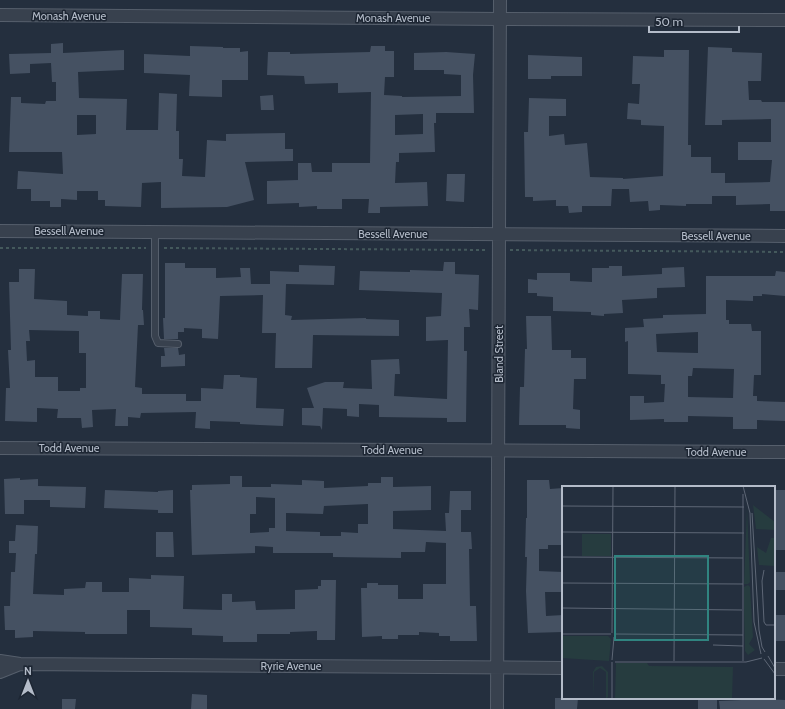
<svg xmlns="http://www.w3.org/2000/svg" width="785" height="709" font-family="Cabin,sans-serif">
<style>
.building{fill:#455162;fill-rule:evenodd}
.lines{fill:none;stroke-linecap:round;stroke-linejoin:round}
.service-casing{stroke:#565f6c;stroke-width:8}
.minor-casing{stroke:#565f6c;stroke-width:14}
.path{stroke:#44595c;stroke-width:2;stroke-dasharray:3 3;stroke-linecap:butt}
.service{stroke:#38414e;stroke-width:6}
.minor{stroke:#38414e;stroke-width:12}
.labels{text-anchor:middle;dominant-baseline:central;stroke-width:3;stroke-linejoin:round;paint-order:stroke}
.street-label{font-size:11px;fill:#b4bcc9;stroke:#1d2633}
.inset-road{fill:none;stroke:#5e6776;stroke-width:1}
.view{fill:#308480;fill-opacity:0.15;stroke:#308480;stroke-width:2}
.inset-edge{fill:none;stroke:#b4bcc9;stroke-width:2}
</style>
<rect width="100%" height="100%" fill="#242f3e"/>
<path class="building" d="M 63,43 L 63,53 L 124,50 L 124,70 L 78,72 L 79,98 L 127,99 L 126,130 L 158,130 L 159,93 L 177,94 L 176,131 L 179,131 L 179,159 L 183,159 L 182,176 L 205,177 L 207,140 L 226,141 L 226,134 L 285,133 L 285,149 L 293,149 L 293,161 L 245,162 L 254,200 L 227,207 L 161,208 L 161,182 L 142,183 L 141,207 L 105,206 L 105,200 L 98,200 L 98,191 L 77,191 L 77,200 L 61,199 L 61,207 L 50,207 L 50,201 L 31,201 L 31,189 L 17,189 L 18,171 L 63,174 L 62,152 L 9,152 L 11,97 L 21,97 L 21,103 L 45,104 L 46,101 L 56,101 L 56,82 L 52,82 L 51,63 L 30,64 L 30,73 L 10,74 L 9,54 L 51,53 L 51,44 ZM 77,115 L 96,115 L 96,134 L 77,135 Z
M 190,46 L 223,47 L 223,48 L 240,48 L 240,52 L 248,51 L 248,80 L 222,80 L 222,97 L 189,96 L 190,75 L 144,73 L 144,54 L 190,56 Z
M 371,46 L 385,46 L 385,51 L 394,51 L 394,77 L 385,77 L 384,95 L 402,96 L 402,97 L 461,96 L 461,75 L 444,74 L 444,70 L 414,70 L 414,53 L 446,52 L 475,54 L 473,75 L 474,113 L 436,113 L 436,123 L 434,123 L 435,152 L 399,153 L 399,162 L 396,162 L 395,183 L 427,182 L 428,206 L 380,207 L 380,213 L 368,213 L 369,199 L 342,199 L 342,209 L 317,209 L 317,206 L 299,207 L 299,203 L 267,204 L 267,181 L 298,180 L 298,163 L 311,163 L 312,172 L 332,172 L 332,163 L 370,163 L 371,92 L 338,93 L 338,83 L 305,84 L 304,76 L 267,75 L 268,52 L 290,52 L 290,54 L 370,52 ZM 423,114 L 423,134 L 395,135 L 395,115 Z
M 708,47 L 732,48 L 732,52 L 762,53 L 761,81 L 748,81 L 749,100 L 761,100 L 762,102 L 785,102 L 785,211 L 770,211 L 770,204 L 736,205 L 736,196 L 712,196 L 712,204 L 686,204 L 686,206 L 660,205 L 660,210 L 649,211 L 648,201 L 630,202 L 629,189 L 612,189 L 611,206 L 582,206 L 582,212 L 569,213 L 568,206 L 556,206 L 556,200 L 533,201 L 533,197 L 525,197 L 524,132 L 528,132 L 529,98 L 566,99 L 566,116 L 549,116 L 549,136 L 564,134 L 565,145 L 587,143 L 590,177 L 623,178 L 623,179 L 663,176 L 664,126 L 641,125 L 641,120 L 627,119 L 628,103 L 639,104 L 640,84 L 632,84 L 633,56 L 664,57 L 664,50 L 689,50 L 688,145 L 691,145 L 691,157 L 711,157 L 711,173 L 725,173 L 725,183 L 770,182 L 772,160 L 738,160 L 738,142 L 771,142 L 771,119 L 722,120 L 722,125 L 705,125 Z
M 528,55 L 582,57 L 582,76 L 551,76 L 551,79 L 528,79 Z
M 273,95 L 274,110 L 261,110 L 260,96 Z
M 447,174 L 465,174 L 464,202 L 446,201 Z
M 444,262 L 455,262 L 455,274 L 479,275 L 478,310 L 469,309 L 470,327 L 464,327 L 464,351 L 467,351 L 466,422 L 447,422 L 447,418 L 379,417 L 379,405 L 359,404 L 359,417 L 347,416 L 347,409 L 323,408 L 322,430 L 320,426 L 302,425 L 302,408 L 314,408 L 307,388 L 325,382 L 344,382 L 343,388 L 372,389 L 371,360 L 399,359 L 400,374 L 395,374 L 394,396 L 447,399 L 448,340 L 426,341 L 426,317 L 441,316 L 442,293 L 359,290 L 360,271 L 410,272 L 410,270 L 443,271 Z
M 165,263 L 185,263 L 185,268 L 216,268 L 216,278 L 241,277 L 240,268 L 250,268 L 251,284 L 270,284 L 270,271 L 299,272 L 299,265 L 335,266 L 334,285 L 286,284 L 285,315 L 292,316 L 291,320 L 366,318 L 366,319 L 399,320 L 399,336 L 313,335 L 312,368 L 275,368 L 276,333 L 262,333 L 263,295 L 220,296 L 218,339 L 202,338 L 202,329 L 184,328 L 184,332 L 178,332 L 178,339 L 164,339 L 163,318 L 165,318 Z
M 609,266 L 622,266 L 622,276 L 662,274 L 662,268 L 684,267 L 685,287 L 657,288 L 657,298 L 622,300 L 623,313 L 604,314 L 604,316 L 591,315 L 591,312 L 553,311 L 553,297 L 537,296 L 537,293 L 528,293 L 528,279 L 537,280 L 537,273 L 570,273 L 570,281 L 592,282 L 592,268 L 609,268 Z
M 19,269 L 35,269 L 34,299 L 67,301 L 67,315 L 88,316 L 88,311 L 100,311 L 100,319 L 120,320 L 122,274 L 143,274 L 142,310 L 143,310 L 144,325 L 138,325 L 135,387 L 142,388 L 142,394 L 186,394 L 186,401 L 201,401 L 201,388 L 223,389 L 224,375 L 240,375 L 240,377 L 257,378 L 256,408 L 284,409 L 283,426 L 240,424 L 240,422 L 210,421 L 210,429 L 195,428 L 196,412 L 141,413 L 140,418 L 128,417 L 128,426 L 115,426 L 116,409 L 92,410 L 93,427 L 82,428 L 81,418 L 57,418 L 58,409 L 37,408 L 37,422 L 5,421 L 6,388 L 10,388 L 8,350 L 11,350 L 9,282 L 19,282 ZM 29,330 L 79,331 L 79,353 L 86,353 L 86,388 L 80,388 L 80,391 L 58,391 L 58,377 L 35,377 L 35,360 L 27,361 L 26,341 L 30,341 Z
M 776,271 L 785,272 L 785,296 L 762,294 L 762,296 L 753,296 L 753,301 L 726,300 L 726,320 L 729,320 L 729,324 L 751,324 L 752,331 L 761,331 L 761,375 L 754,375 L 753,396 L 757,396 L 757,401 L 785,402 L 785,421 L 757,420 L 757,429 L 733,429 L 733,417 L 688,416 L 688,422 L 664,422 L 664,419 L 630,420 L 630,396 L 644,396 L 644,403 L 664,402 L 665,384 L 661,384 L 661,375 L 628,374 L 628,341 L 625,342 L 625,328 L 644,327 L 643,319 L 663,318 L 663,315 L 706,314 L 706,276 L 775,276 ZM 698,332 L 698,353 L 657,352 L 656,334 ZM 693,368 L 734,369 L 733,398 L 688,397 L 688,376 L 692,376 Z
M 526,316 L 551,316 L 552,350 L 571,350 L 571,358 L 586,358 L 586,379 L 574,379 L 573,409 L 580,410 L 580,429 L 566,428 L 566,425 L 519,425 L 520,387 L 524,387 L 525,349 L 527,349 Z
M 164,348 L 178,348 L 179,355 L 185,354 L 185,366 L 161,367 L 161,356 L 165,356 Z
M 230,476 L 242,476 L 242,487 L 271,487 L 271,484 L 302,485 L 302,480 L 324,481 L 324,488 L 368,486 L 368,483 L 381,483 L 381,477 L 393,477 L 393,487 L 431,486 L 431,510 L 393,511 L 393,529 L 446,531 L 445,513 L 449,513 L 450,491 L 471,491 L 471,510 L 461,510 L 461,532 L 471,532 L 472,549 L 469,549 L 470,606 L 476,606 L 477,641 L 450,641 L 450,636 L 439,636 L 439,633 L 419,632 L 419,635 L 398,635 L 398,639 L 382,639 L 382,636 L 362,637 L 361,588 L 367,588 L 367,583 L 378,583 L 378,585 L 398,585 L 398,599 L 423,599 L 423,584 L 446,584 L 446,543 L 426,542 L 425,552 L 401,552 L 401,558 L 333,557 L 333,553 L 273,553 L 273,547 L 255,546 L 255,553 L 192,555 L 190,490 L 192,490 L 192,485 L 230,484 ZM 256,497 L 275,498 L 275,528 L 269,528 L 269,532 L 250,533 L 250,514 L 256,514 ZM 368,504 L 368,524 L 358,524 L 358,533 L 341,532 L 341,536 L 320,536 L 320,532 L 286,531 L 286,513 L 323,514 L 324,506 Z
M 20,478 L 20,480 L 38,479 L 38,486 L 86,487 L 85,508 L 50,507 L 50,500 L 24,500 L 24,514 L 5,514 L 4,479 Z
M 527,480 L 549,480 L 550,489 L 563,488 L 563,545 L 548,545 L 548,549 L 539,549 L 539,571 L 563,572 L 563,592 L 545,592 L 546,616 L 563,615 L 563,632 L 528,633 L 526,591 L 527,557 L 525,557 L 526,518 L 527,518 Z
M 105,490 L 158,492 L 158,491 L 173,490 L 173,513 L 158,513 L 158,510 L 104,508 Z
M 775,490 L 785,490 L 785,550 L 775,550 Z
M 16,525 L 38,526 L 37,554 L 35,554 L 33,594 L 64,595 L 64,589 L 85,588 L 86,582 L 102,582 L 102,592 L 129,592 L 129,578 L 151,579 L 151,575 L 184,576 L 183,609 L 222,610 L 222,594 L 232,594 L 232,602 L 255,601 L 256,610 L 295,609 L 295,590 L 318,589 L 318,586 L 321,586 L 321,580 L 336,580 L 335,640 L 317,640 L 317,631 L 290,632 L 290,634 L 257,634 L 257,642 L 223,642 L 223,636 L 192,635 L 192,628 L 150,627 L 150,610 L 127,610 L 127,634 L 85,634 L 85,632 L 33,631 L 33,637 L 15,638 L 15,630 L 5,630 L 4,606 L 10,606 L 11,572 L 15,572 L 16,553 L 9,553 L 9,541 L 15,541 Z
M 156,532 L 173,532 L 174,557 L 156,557 Z
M 774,572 L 785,572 L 785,590 L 774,590 Z
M 774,615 L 785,615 L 785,641 L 774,641 Z
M 192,694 L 207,695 L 207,709 L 191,709 Z
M 555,698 L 578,698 L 577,709 L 555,709 Z
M 62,699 L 76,699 L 75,709 L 62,709 Z
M 698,699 L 717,699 L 717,709 L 698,709 Z
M 765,699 L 785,700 L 785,709 L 720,709 L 719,701 Z"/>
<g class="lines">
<defs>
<path id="service" d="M 155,232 L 155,336 L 158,343 L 178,344"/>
<path id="minor" d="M 0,15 L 500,19 L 785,20
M 0,231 L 785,236
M 0,448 L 785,452
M 0,661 L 20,664 L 563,668
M 774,669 L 785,669
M 0,672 L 20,664
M 497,709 L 500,0"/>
</defs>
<use href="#service" class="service-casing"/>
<use href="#minor" class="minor-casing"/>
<path class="path" d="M 0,248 L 146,248
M 164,248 L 488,250
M 510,250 L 785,252"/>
<use href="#service" class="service"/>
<use href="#minor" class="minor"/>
</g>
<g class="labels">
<g class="street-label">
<text x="69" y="16">Monash Avenue</text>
<text x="393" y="18">Monash Avenue</text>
<text x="69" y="231">Bessell Avenue</text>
<text x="393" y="234">Bessell Avenue</text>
<text x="716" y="236">Bessell Avenue</text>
<text transform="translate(499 354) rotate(-90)">Bland Street</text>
<text x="69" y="448">Todd Avenue</text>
<text x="392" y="450">Todd Avenue</text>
<text x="716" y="452">Todd Avenue</text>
<text x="291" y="666">Ryrie Avenue</text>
</g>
</g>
<g transform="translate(562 486)">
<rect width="213" height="213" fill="#242f3e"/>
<path d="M 191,19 L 213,36 L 213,44 L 194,43 ZM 185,22 L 188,96 L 186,98 L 182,98 ZM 20,48 L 49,48 L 49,70 L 20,70 ZM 209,52 L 213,52 L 213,80 L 197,79 L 195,61 L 204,67 ZM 186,99 L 188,101 L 191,151 L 187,158 L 193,164 L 186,169 L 183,165 L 182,123 L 182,101 ZM 0,150 L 46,150 L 49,153 L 47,175 L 0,172 ZM 54,177 L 85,177 L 87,180 L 171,181 L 170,213 L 53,213 ZM 40,180 L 46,186 L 46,211 L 44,213 L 44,186 L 38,182 L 32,186 L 32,213 L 31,186 L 34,181 Z" fill="#263c3f"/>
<path class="inset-road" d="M 181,0 L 188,27 L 192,136 L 199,168M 0,20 L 182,21M 190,27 L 197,144 L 200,161 L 203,166M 0,46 L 182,47M 0,71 L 181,72M 202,84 L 200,95 L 202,136 L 204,139 L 213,139M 0,97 L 181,98M 0,122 L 180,124M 50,147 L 51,0M 0,148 L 49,148M 53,148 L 181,149M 151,159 L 181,160M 206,170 L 213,182M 202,173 L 213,188M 50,174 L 52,151M 112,175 L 113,0M 181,175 L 181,8M 50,176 L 50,213M 53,176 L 184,176 L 200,172"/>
<path class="view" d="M 53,70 L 146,70 L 146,154 L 53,154 Z"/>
<rect width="213" height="213" class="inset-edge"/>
</g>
<g transform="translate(28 681)" stroke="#1d2633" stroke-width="3" paint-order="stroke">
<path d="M0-3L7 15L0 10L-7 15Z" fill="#b4bcc9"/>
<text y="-6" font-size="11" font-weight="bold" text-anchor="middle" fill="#b4bcc9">N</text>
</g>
<path d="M649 26v6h90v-6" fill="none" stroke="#b4bcc9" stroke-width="2"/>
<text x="655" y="26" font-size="12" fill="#b4bcc9" stroke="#1d2633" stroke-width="3" paint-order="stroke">50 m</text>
</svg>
